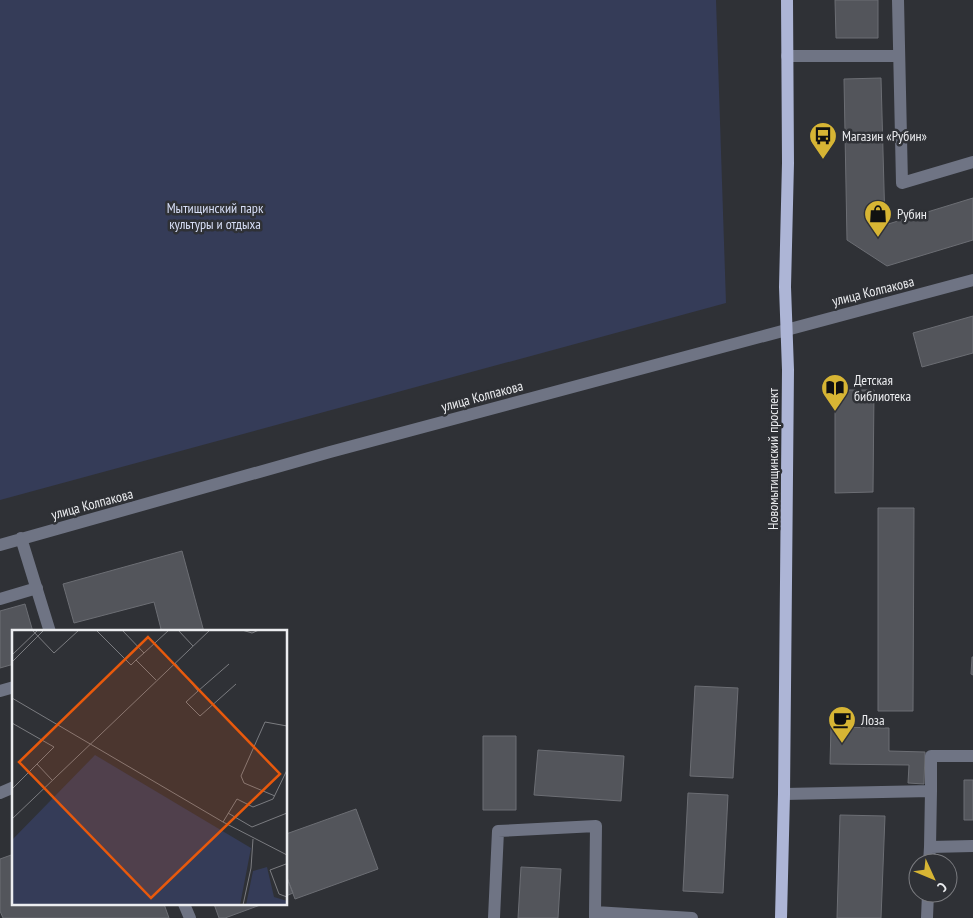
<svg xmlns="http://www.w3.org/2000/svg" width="973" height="918" font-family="'PT Sans Narrow',sans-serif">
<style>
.green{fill:#353c58}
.building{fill:#53555b;stroke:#6c6e74}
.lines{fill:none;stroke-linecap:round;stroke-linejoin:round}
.minor{stroke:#6f7484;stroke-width:12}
.major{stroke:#adb5d6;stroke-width:12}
.labels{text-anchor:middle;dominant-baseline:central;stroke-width:5;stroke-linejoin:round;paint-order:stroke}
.poi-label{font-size:14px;fill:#ecedf0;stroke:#2f3136;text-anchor:start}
.park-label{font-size:14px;fill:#d7def6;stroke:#2f3136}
.street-label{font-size:14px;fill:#ecedf0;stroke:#2f3136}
.inset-road{fill:none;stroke:#7b7c80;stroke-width:1}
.view{fill:#e8590c;fill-opacity:0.15;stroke:#e8590c;stroke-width:2.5}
.inset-edge{fill:none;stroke:#ecedf0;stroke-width:2.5}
</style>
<rect width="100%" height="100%" fill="#2f3136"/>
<path class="green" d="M 0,0 L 716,0 L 726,303 L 0,500 Z"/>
<path class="building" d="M 835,0 L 878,0 L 878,38 L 836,38 Z
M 881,78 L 885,225 L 973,198 L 973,240 L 887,266 L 847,240 L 844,79 Z
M 973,316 L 973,353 L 922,367 L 913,333 Z
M 835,390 L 874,390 L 873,492 L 835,493 Z
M 878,508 L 914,508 L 913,711 L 878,711 Z
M 182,551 L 204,632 L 150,632 L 161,629 L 154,602 L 74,623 L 63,584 Z
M 25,604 L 33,632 L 14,632 L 14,664 L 0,668 L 0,611 Z
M 972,657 L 973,657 L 973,675 L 971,674 Z
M 695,686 L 738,688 L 733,778 L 690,776 Z
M 831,727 L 889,728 L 889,751 L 925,752 L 924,784 L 908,783 L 909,765 L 830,764 Z
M 483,736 L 516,736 L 516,810 L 483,810 Z
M 538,750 L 624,756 L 621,801 L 534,795 Z
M 964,780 L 973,780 L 973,820 L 964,820 Z
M 688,793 L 728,795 L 723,893 L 683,891 Z
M 356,809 L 378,869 L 295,899 L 286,875 L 286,834 Z
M 840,815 L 885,816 L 881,918 L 837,918 Z
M 14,854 L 14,904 L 164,904 L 169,918 L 3,918 L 0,911 L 0,859 Z
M 521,867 L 561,869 L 558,918 L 518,918 Z
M 286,875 L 293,893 L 286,896 Z
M 214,904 L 263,904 L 225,918 L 219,918 Z"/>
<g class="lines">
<path class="minor" d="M 898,0 L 902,183 L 973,162
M 787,56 L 899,56
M 21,538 L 50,632
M 0,545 L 330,452 L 973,280
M 0,599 L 37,588
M 0,691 L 14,687
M 931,791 L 930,847 L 973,846
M 0,793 L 14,787
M 784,794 L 931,791 L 931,756 L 973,756
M 929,863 L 930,847
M 184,904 L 190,918
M 494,918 L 498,831 L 596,826 L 595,912
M 595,918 L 595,912 L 692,918
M 927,918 L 928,893"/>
<path class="major" d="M 781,918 L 784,794 L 788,370 L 785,287 L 788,163 L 787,0"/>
</g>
<defs>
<symbol id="bus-pin" viewBox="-11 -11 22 30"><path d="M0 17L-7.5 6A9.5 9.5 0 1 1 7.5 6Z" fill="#d7b534" stroke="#2f3136"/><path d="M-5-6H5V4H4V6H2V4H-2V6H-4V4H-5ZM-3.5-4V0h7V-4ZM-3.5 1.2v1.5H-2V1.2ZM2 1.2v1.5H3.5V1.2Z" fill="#111"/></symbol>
<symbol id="shop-pin" viewBox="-11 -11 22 30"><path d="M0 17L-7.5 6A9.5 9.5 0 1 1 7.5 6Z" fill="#d7b534" stroke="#2f3136"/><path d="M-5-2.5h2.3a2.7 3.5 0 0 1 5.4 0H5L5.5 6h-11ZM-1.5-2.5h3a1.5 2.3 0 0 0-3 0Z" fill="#111"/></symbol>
<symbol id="library-pin" viewBox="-11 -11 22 30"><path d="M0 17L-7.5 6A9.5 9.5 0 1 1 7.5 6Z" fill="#d7b534" stroke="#2f3136"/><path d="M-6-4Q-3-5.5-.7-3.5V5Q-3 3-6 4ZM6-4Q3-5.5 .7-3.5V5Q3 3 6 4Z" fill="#111"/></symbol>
<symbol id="cafe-pin" viewBox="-11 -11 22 30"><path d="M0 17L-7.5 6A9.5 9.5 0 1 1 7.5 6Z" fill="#d7b534" stroke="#2f3136"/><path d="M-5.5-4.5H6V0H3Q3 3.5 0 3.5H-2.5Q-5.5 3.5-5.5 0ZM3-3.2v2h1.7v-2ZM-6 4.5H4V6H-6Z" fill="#111"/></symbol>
</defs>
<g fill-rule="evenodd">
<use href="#bus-pin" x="807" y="120" width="32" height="43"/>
<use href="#shop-pin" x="862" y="198" width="32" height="43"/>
<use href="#library-pin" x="819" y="372" width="32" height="43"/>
<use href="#cafe-pin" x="826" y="704" width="32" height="43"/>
</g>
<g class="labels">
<g class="poi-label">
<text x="842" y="136">Магазин «Рубин»</text>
<text x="897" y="214">Рубин</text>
<text x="854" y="380">Детская<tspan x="854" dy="16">библиотека</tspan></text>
<text x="861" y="720">Лоза</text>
</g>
<g class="park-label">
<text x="215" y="208">Мытищинский парк<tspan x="215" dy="16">культуры и отдыха</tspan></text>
</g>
<g class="street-label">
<text transform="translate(873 291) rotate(-14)">улица Колпакова</text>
<text transform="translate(482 396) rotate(-15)">улица Колпакова</text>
<text transform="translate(773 459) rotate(-90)">Новомытищинский проспект</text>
<text transform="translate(92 504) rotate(-15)">улица Колпакова</text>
</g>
</g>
<g transform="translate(12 630)">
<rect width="275" height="275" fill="#2f3136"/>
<path d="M 83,125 L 239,218 L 228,275 L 0,275 L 0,210 ZM 255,237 L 262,267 L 275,271 L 275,275 L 234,275 L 241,241 Z" fill="#353c58"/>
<path class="inset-road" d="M 20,0 L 42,23 L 67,0M 84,0 L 119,35 L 124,30 L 144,50M 110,0 L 132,23 L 124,30M 166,0 L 181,16M 230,0 L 240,3 L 247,0M 132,23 L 157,0M 0,25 L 26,0M 0,32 L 32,0M 163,33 L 186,61 L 217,34M 186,61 L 174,72 L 188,86 L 224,54M 0,68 L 211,192 L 275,225M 0,93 L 42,117 L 0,159M 25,134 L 40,150M 263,166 L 232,153 L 229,146 L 253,92 L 275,96M 216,183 L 240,197 L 275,183M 0,189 L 198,0M 211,192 L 225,169 L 241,177 L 261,169 L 275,140M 274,234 L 258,240 L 267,264 L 275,267M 231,275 L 239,238 L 241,209"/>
<path class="view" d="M 136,7 L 268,144 L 139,268 L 7,132 Z"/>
<rect width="275" height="275" class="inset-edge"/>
</g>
<g transform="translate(933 878) rotate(134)"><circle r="24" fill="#2f3136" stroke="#7b7c80"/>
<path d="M0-4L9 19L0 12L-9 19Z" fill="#d7b534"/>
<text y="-8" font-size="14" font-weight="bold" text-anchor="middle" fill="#ecedf0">С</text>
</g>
</svg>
